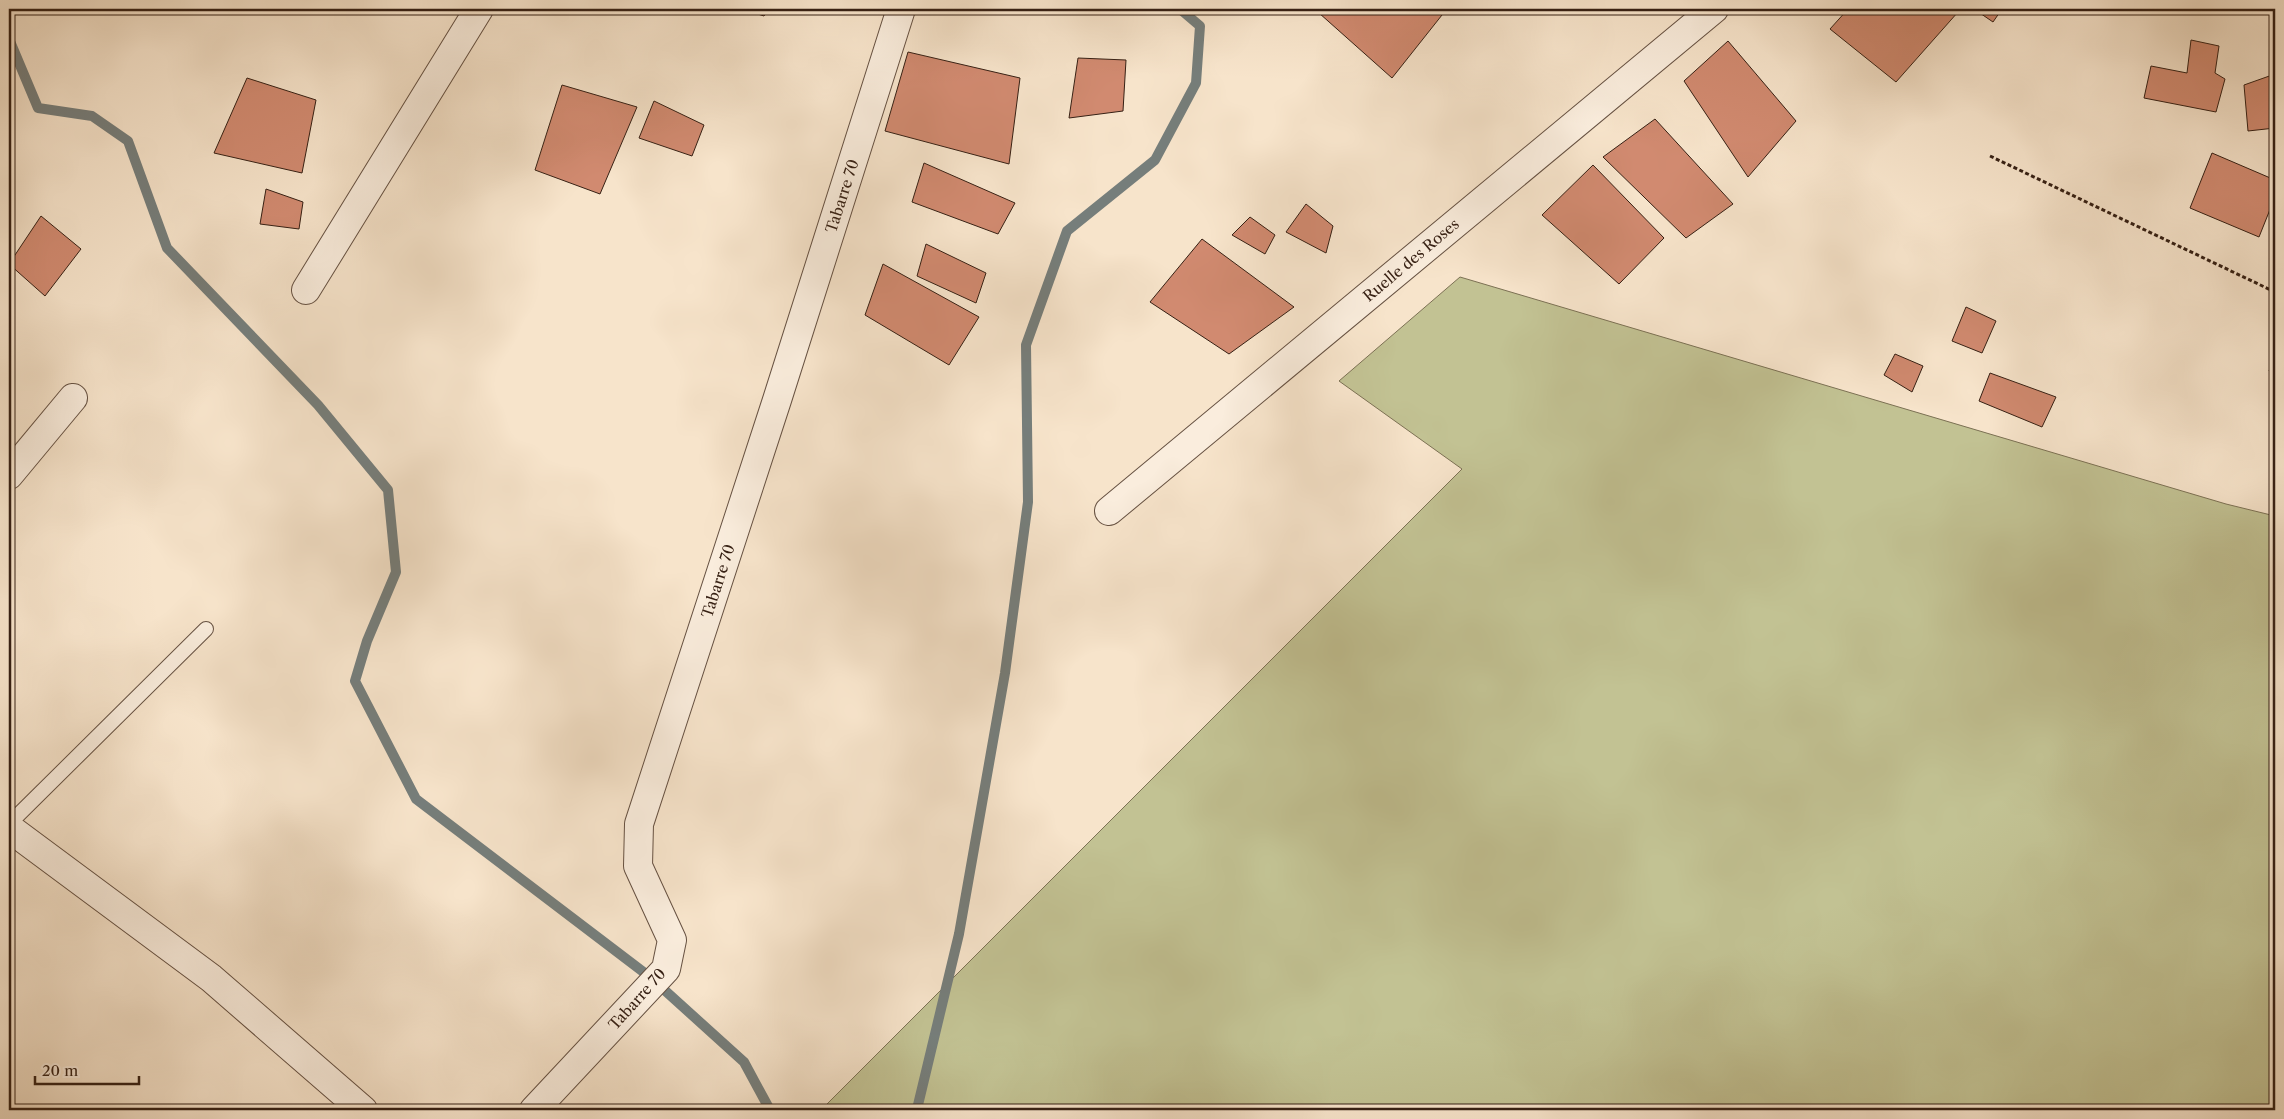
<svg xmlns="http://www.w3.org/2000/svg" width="2284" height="1119" font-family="'Libre Caslon Text',serif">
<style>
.green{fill:#c2c293;stroke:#7c7154}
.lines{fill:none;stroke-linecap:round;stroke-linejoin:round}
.stream{stroke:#767e7b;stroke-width:10}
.building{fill:#d18a70;stroke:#362014}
.service-casing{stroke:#665142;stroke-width:16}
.minor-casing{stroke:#665142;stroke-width:30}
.path{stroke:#362014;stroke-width:3;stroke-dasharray:4 2.5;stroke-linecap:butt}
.service{stroke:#faeddd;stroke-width:14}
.minor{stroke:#faeddd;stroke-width:28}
.labels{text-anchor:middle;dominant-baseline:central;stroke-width:4;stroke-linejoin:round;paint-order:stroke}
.street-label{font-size:15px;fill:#362014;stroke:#faeddd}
</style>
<rect width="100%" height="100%" fill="#f7e4cb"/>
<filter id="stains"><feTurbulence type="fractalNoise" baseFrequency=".004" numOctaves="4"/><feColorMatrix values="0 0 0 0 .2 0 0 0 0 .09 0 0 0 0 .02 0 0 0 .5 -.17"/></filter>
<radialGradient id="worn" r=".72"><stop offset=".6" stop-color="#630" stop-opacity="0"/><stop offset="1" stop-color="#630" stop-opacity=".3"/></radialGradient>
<path class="green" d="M 1460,277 L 2226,504 L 2275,516 L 2275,1110 L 821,1110 L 1462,469 L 1339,381 Z"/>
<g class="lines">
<path class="stream" d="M 9,39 L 38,108 L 92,116 L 128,141 L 167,248 L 318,405 L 388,490 L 396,572 L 367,641 L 355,681 L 416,799 L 650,977 L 744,1062 L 770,1110
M 919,1110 L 918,1105 L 959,934 L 1005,673 L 1028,502 L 1026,345 L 1067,231 L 1155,160 L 1196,83 L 1200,26 L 1180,9"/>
</g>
<path class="building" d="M 742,9 L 769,9 L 764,16 Z
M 1323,9 L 1436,9 L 1442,15 L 1392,78 L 1319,13 Z
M 1848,9 L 1953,9 L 1958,12 L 1896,82 L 1830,29 Z
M 1974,9 L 2002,9 L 1993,22 Z
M 2191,40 L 2219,46 L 2215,73 L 2225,79 L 2216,112 L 2144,98 L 2151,66 L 2187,73 Z
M 1728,41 L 1796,121 L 1748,177 L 1684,81 Z
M 908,52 L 1020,78 L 1009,164 L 885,131 Z
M 1078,58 L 1126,60 L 1123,111 L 1069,118 Z
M 2275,74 L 2275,128 L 2248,131 L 2244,85 Z
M 247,78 L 316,100 L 302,173 L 214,153 Z
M 562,85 L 637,107 L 600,194 L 535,170 Z
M 654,101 L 704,125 L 692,156 L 639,138 Z
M 1655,119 L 1733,204 L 1686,238 L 1603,157 Z
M 2212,153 L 2275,180 L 2275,197 L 2259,237 L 2190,208 Z
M 924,163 L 1015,203 L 998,234 L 912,202 Z
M 1593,165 L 1664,238 L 1619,284 L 1542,215 Z
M 266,189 L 303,202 L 299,229 L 260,224 Z
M 1306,204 L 1333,226 L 1326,253 L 1286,232 Z
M 41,216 L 81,249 L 45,296 L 9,264 Z
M 1250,217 L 1275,235 L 1265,254 L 1232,235 Z
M 1202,239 L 1294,307 L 1229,354 L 1150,302 Z
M 926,244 L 986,273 L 976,303 L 917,276 Z
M 883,264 L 979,317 L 949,365 L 865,315 Z
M 1966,307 L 1996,321 L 1982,353 L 1952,341 Z
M 1895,354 L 1923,366 L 1912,392 L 1884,375 Z
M 2275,358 L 2275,374 L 2269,371 Z
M 1990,373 L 2056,397 L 2042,427 L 1979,401 Z"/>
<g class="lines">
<defs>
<path id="service" d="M 9,824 L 206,629"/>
<path id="minor" d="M 306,290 L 479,9
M 9,475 L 73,398
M 1109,511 L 1714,9
M 9,828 L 211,978 L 363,1110
M 534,1110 L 666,969 L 672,940 L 638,866 L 639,824 L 777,400 L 901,9"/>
</defs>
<use href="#service" class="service-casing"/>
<use href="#minor" class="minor-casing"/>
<path class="path" d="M 1990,156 L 2275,292"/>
<use href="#service" class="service"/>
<use href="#minor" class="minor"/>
</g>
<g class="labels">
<g class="street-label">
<text transform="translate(842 196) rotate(-72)">Tabarre 70</text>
<text transform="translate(1411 260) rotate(-40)">Ruelle des Roses</text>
<text transform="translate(718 581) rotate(-72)">Tabarre 70</text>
<text transform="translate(637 999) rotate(-48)">Tabarre 70</text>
</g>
</g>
<rect width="2284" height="1119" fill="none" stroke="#f7e4cb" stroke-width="30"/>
<rect x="10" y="10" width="2264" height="1099" fill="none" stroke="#362014" stroke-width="2.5"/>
<rect x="15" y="15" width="2254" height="1089" fill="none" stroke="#362014"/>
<path d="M35 1076v8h104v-8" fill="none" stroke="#362014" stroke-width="2.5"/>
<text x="42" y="1076" font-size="15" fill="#362014" stroke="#faeddd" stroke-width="4" paint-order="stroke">20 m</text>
<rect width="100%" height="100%" filter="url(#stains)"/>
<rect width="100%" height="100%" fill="url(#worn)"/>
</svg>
